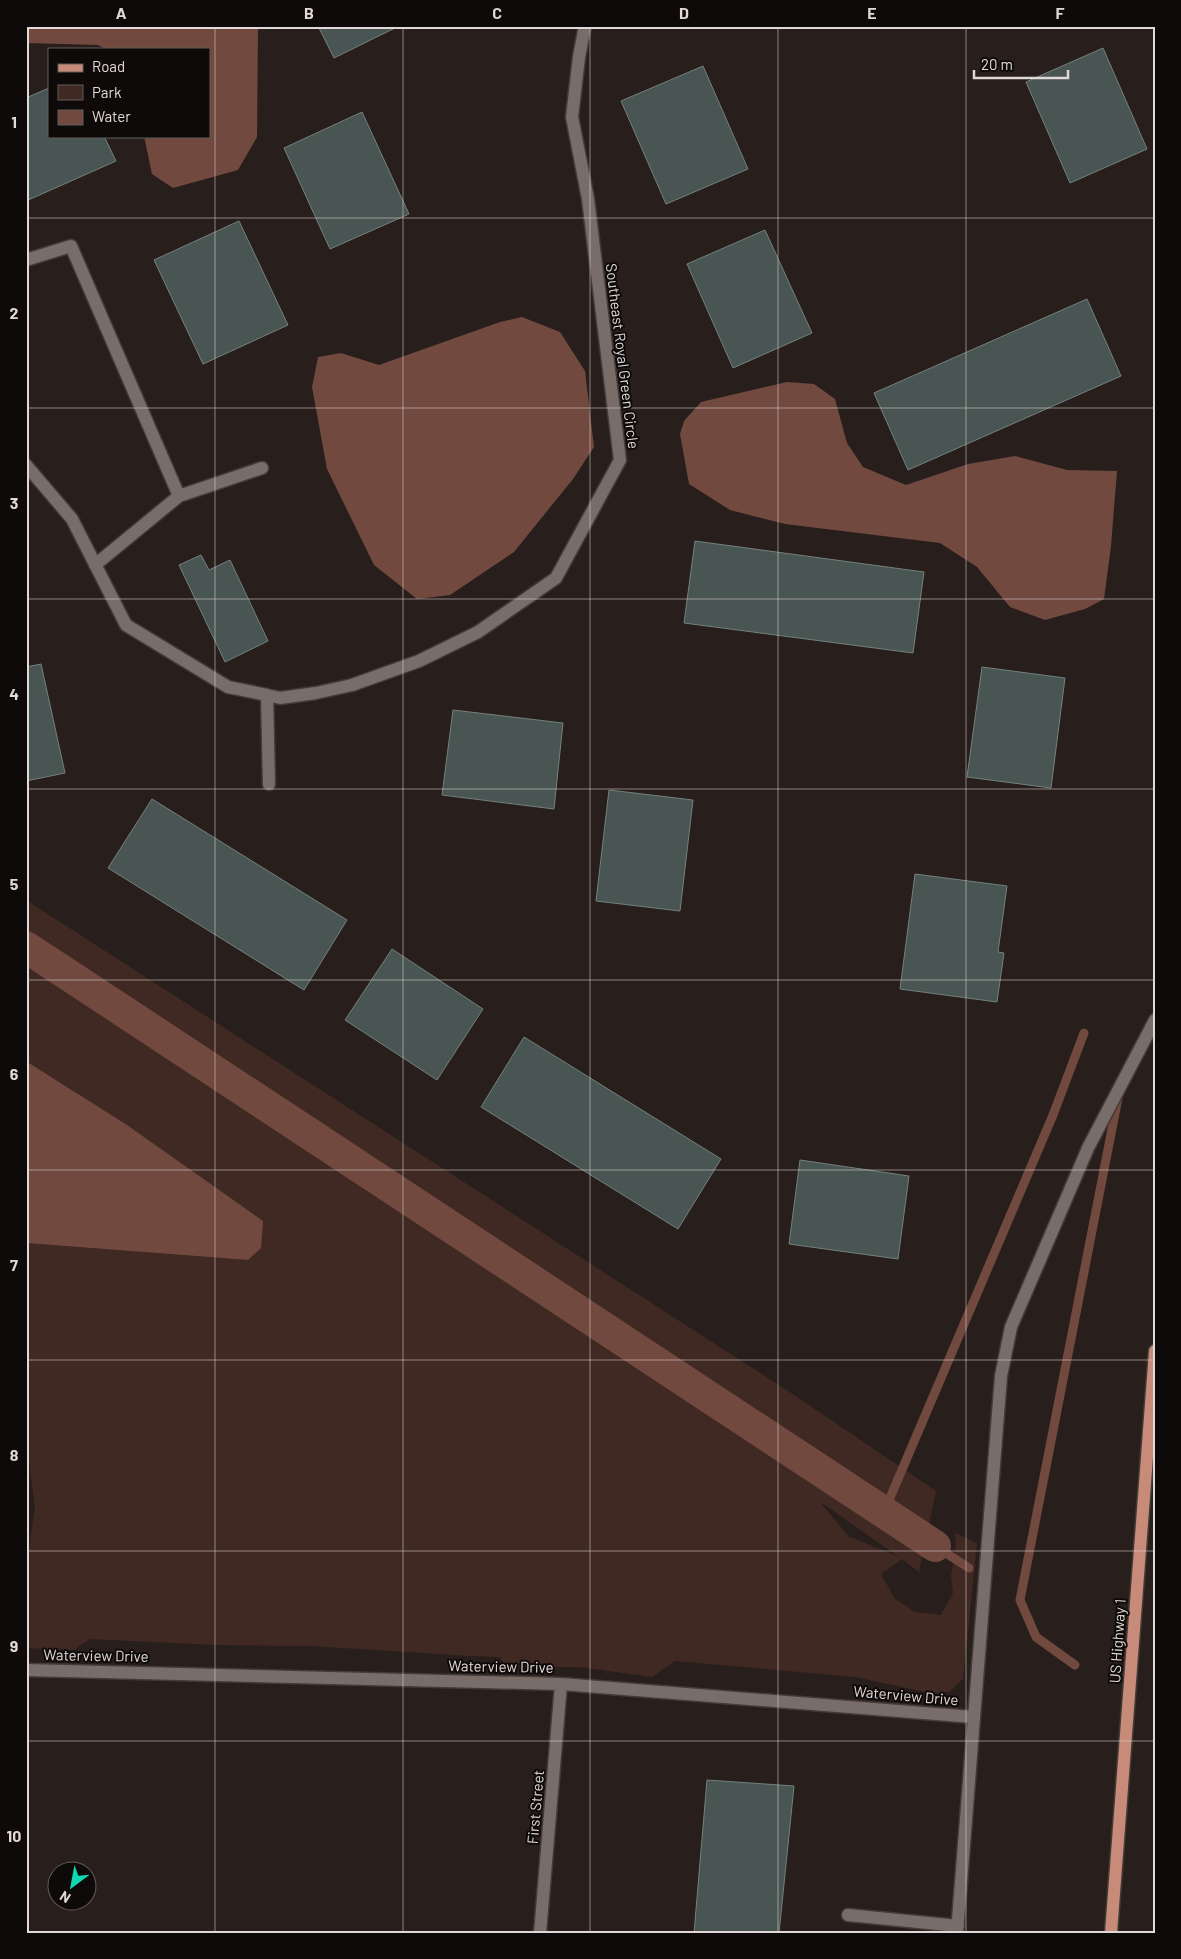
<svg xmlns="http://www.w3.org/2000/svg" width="1181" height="1959" font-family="Barlow,sans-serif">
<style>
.green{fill:#402922;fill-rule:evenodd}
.water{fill:#71493e}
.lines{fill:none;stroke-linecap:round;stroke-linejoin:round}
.stream{stroke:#71493e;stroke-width:9}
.canal{stroke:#71493e;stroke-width:32}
.building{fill:#495552;stroke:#74817d}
.minor-casing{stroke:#433b38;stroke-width:15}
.major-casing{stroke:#433b38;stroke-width:15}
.minor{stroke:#796d69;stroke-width:12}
.major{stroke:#c88a79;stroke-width:12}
.grid{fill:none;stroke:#e0d9d7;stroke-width:1;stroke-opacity:0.55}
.labels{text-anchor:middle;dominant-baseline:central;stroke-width:4;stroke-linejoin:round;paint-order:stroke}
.street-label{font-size:15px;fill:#e0d9d7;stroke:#0e0a09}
.neatline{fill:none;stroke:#e0d9d7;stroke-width:2}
.grid-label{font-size:16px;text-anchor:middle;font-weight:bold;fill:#e0d9d7}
</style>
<rect width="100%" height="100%" fill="#281f1c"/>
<path class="green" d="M 26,900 L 788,1391 L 936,1491 L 919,1572 L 902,1559 L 881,1574 L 895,1599 L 915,1612 L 941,1615 L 953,1593 L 951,1576 L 956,1545 L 955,1533 L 977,1543 L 963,1679 L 949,1692 L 934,1694 L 856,1677 L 675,1661 L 652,1677 L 580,1667 L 505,1667 L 500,1657 L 471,1656 L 310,1646 L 216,1645 L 90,1639 L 73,1650 L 27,1648 L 26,1573 L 35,1506 L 26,1441 L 26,1243 L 248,1260 L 77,1093 L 26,1061 ZM 821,1503 L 822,1503 L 899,1557 L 848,1536 Z"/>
<path class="water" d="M 26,26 L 258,26 L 257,137 L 238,170 L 173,188 L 152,174 L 144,136 L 209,136 L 209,49 L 106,49 L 98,45 L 26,43 Z
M 522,317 L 560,332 L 585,371 L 594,447 L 573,479 L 514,552 L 450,595 L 417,599 L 374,565 L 327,469 L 312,387 L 318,357 L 341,353 L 379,365 L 500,322 Z
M 787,382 L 814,384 L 835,399 L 847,443 L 863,467 L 906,485 L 968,464 L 1015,456 L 1067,470 L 1117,471 L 1111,546 L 1104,599 L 1085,609 L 1045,620 L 1010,607 L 977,567 L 940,543 L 785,524 L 730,510 L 689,484 L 680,434 L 684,421 L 701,402 Z
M 26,1061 L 127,1125 L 263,1221 L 261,1248 L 248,1260 L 26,1243 Z"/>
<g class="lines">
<path class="stream" d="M 884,1512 L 1053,1115 L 1084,1033
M 935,1546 L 969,1568
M 1075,1665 L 1036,1637 L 1020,1600 L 1118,1098"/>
<path class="canal" d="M 26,947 L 935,1546"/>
</g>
<path class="building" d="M 318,26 L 399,26 L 334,58 Z
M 1103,48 L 1147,149 L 1070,183 L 1026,82 Z
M 703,66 L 748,169 L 666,204 L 621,101 Z
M 49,88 L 49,136 L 104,136 L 116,161 L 26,201 L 26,98 Z
M 362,112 L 409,214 L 330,249 L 284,148 Z
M 239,221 L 288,325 L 203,364 L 154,260 Z
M 765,230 L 812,333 L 733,368 L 687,264 Z
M 1087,299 L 1121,376 L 908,470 L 874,393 Z
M 695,541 L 924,572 L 913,653 L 684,623 Z
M 201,555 L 209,570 L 230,560 L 268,641 L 225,662 L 179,565 Z
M 41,664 L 65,773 L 26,781 L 26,667 Z
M 982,667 L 1065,678 L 1051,788 L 967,777 Z
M 453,710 L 563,723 L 554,809 L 442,795 Z
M 609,790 L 693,800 L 680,911 L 596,901 Z
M 152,799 L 347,920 L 304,990 L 108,868 Z
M 915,874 L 1007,886 L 998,952 L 1004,953 L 997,1002 L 900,989 Z
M 392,949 L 483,1009 L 437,1080 L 345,1020 Z
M 524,1037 L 721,1159 L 678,1229 L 481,1107 Z
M 800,1160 L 909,1176 L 898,1259 L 789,1244 Z
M 707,1780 L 794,1786 L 779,1933 L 694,1933 Z"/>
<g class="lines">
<defs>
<path id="minor" d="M 26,260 L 71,246 L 179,496
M 26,465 L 72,519 L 126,625 L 228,687 L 267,695 L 280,698 L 316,693 L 352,685 L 419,661 L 478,632 L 556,578 L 620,460 L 588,199 L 572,117 L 579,57 L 585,26
M 95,565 L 179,496 L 262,468
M 267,695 L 269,784
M 26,1670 L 561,1684 L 973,1717
M 848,1915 L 958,1926
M 540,1933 L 561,1684
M 957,1933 L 1001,1376 L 1011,1327 L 1042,1255 L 1088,1148 L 1155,1020"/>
<path id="major" d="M 1111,1933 L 1155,1351"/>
</defs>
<use href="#minor" class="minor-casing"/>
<use href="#major" class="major-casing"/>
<use href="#minor" class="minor"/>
<use href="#major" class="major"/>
</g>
<path class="grid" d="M 215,26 L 215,1933M 403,26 L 403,1933M 590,26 L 590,1933M 778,26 L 778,1933M 966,26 L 966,1933M 26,218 L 1155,218M 26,408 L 1155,408M 26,599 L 1155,599M 26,789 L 1155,789M 26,980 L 1155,980M 26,1170 L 1155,1170M 26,1360 L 1155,1360M 26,1551 L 1155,1551M 26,1741 L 1155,1741"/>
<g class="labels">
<g class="street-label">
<text transform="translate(623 356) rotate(83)">Southeast Royal Green Circle</text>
<text transform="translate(1117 1641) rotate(-86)">US Highway 1</text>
<text transform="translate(96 1655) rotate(1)">Waterview Drive</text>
<text transform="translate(501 1666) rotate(1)">Waterview Drive</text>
<text transform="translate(906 1695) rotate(5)">Waterview Drive</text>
<text transform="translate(535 1807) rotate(-85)">First Street</text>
</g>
</g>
<rect width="1181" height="1959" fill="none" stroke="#0e0a09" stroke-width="55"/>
<rect x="48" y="48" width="162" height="90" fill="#0e0a09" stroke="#625d5b"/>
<rect x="58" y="64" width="25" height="8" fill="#c88a79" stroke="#625d5b"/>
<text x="92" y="72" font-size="15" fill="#e0d9d7">Road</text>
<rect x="58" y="85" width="25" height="15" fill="#402922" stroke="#625d5b"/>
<text x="92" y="98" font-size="15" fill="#e0d9d7">Park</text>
<rect x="58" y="110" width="25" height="15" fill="#71493e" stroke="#625d5b"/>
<text x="92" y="122" font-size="15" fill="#e0d9d7">Water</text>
<g transform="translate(72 1886) rotate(212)"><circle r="24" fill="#0e0a09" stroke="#625d5b"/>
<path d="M0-4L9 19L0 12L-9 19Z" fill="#12d5b4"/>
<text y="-8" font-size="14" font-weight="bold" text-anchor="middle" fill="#e0d9d7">N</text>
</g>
<path d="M974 70v8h94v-8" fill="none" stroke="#e0d9d7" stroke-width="2.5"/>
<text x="981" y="70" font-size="15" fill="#e0d9d7" stroke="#0e0a09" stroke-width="4" paint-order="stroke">20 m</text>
<rect x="28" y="28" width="1126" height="1904" class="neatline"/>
<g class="grid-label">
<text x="121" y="19">A</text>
<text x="309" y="19">B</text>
<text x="497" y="19">C</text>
<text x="684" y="19">D</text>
<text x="872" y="19">E</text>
<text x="1060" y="19">F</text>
<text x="14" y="128">1</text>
<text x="14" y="319">2</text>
<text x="14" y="509">3</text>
<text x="14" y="700">4</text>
<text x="14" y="890">5</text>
<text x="14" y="1080">6</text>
<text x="14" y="1271">7</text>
<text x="14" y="1461">8</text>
<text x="14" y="1652">9</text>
<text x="14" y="1842">10</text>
</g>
</svg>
